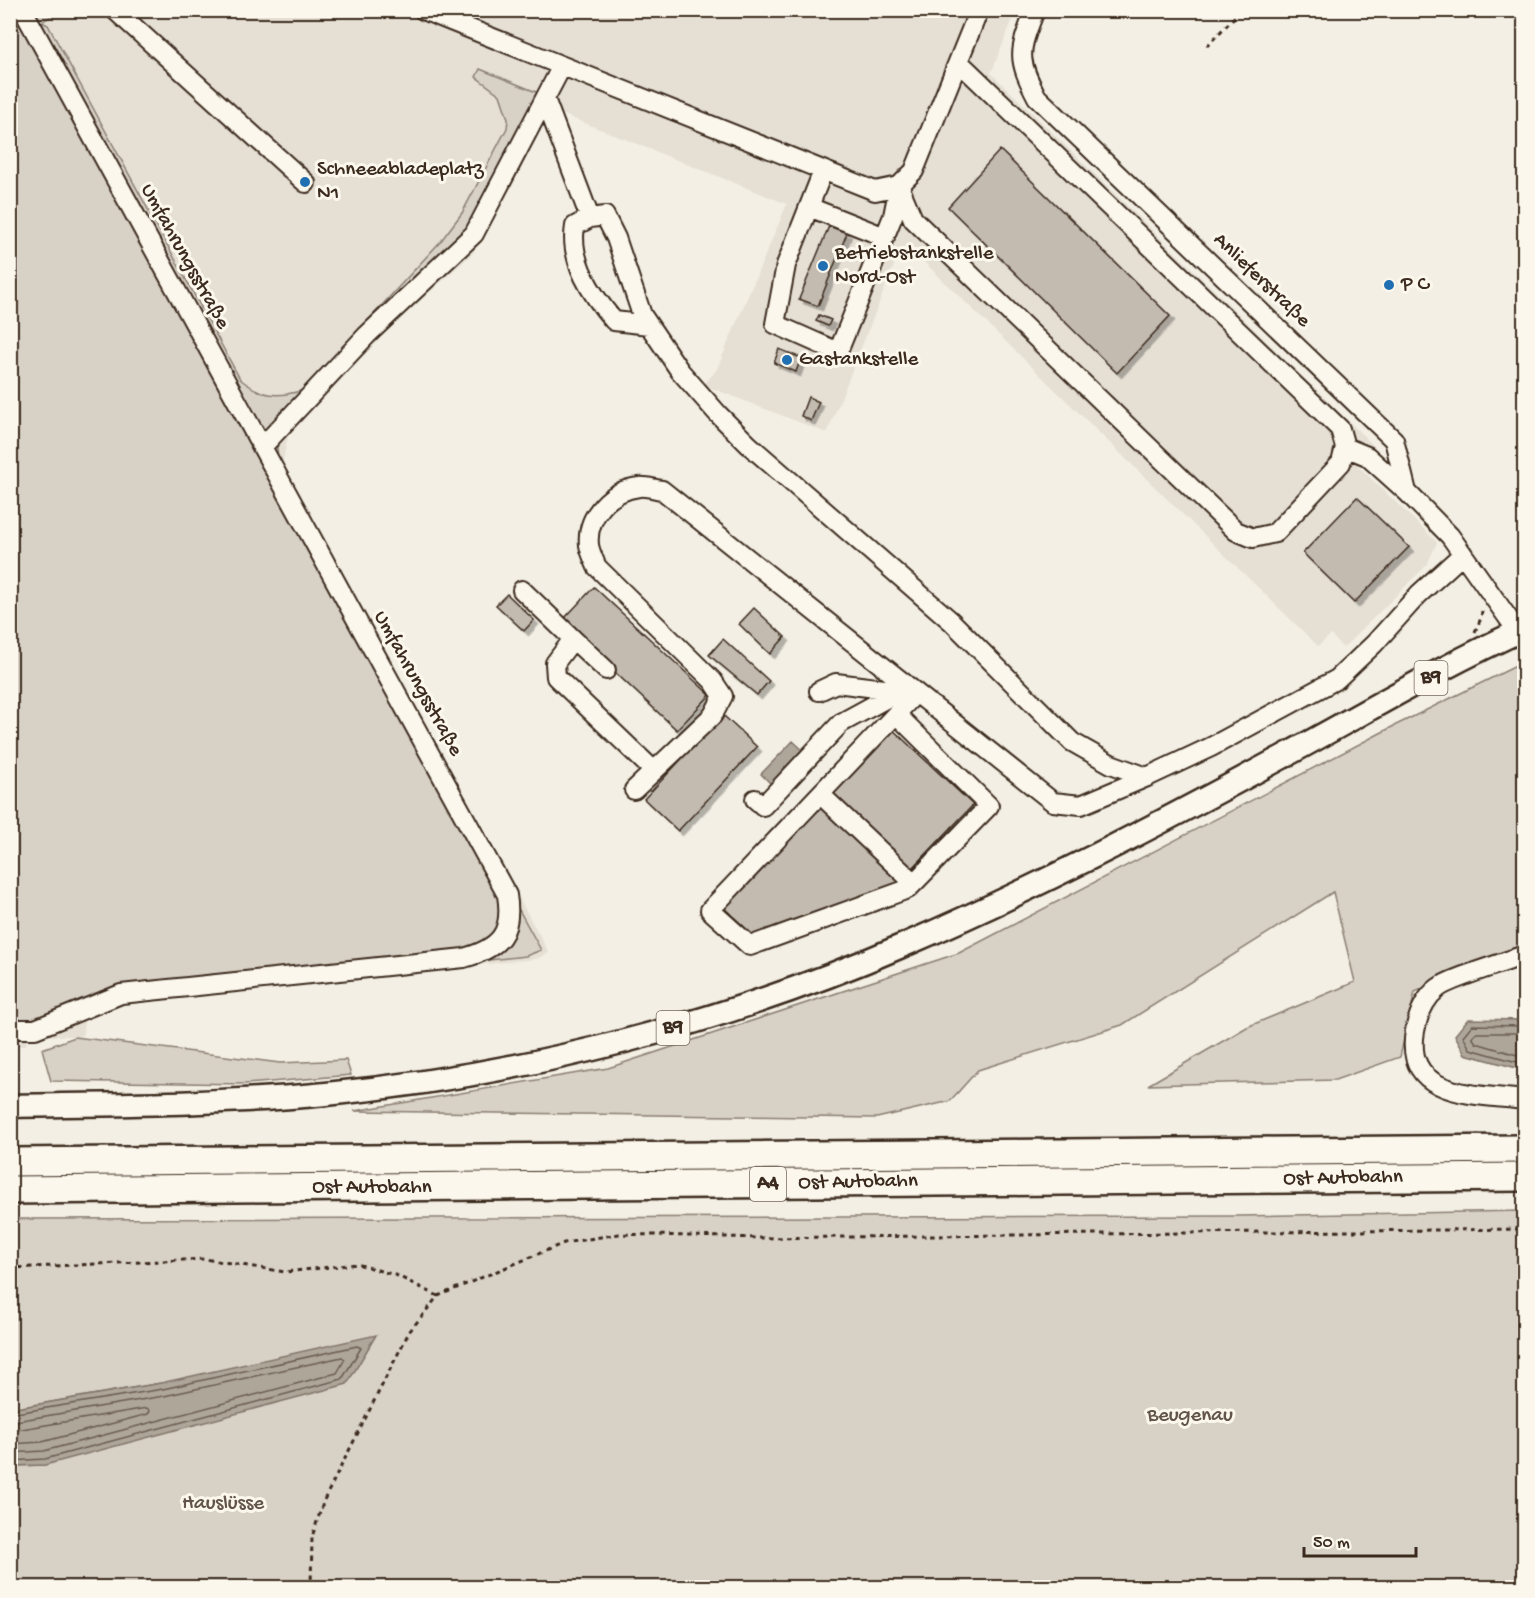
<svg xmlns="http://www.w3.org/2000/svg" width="1535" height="1598" font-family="'Gochi Hand',sans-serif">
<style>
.built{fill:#e5dfd4}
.green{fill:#d8d1c6;stroke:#8a7e72;stroke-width:1.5}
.water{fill:#afa69a;stroke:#817468;stroke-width:1.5}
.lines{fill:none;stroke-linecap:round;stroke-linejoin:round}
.shore{stroke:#695c50;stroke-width:1.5}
.building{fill:#c3bbb0;stroke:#3b2a1e;stroke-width:1.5;filter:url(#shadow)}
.minor-casing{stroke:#3b2a1e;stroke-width:22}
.major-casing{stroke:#3b2a1e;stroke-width:27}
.highway-casing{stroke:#3b2a1e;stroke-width:32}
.path{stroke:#3b2a1e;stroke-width:3;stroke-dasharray:4.5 4.5;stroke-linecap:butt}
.minor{stroke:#fbf7ec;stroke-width:18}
.major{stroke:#fbf7ec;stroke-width:22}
.highway{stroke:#fbf7ec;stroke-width:27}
.poi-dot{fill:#1f6fb2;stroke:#fbf7ec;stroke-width:2}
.labels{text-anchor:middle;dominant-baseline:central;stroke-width:6;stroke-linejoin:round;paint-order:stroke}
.shield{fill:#fbf7ec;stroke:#75685c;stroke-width:1.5}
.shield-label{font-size:20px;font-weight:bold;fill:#3b2a1e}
.poi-label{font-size:21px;fill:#3b2a1e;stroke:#fbf7ec;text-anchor:start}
.street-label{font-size:21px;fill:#3b2a1e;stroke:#fbf7ec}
.park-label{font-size:21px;fill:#625448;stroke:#fbf7ec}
</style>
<defs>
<filter id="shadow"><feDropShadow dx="4.5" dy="4.5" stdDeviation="0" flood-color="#0004"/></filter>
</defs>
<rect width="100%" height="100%" fill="#f3efe4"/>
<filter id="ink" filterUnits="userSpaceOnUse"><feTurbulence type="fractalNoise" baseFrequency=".0167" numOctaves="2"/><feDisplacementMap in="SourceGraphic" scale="12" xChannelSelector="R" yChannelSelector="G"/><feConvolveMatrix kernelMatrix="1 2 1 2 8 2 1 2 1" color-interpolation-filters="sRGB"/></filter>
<g filter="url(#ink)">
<path class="built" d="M 11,11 L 1016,11 L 991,73 L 1375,447 L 1358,466 L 1437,542 L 1427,565 L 1343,648 L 1331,635 L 1318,646 L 919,257 L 897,258 L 827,433 L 704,385 L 717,369 L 787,204 L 562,114 L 544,121 L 473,253 L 388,330 L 288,436 L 282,465 L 549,953 L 536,959 L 123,1000 L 84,1020 L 83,1036 L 27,1036 L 26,1046 L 11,1046 Z"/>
<path class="green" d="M 11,11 L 47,11 L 51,16 L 42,22 L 48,25 L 240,379 C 262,397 277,398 304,390 L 440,242 L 462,213 L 507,128 L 508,119 L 500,95 L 476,77 L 480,69 L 541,94 L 483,206 L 458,242 L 308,394 L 277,447 L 279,473 L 541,950 L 526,956 L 121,999 L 11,1034 Z
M 1524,662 L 1524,960 L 1507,951 L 1415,992 L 1400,1057 L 1335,1080 L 1148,1085 L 1247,1027 L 1355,982 L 1333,892 L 1122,1025 L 978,1070 L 950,1101 L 877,1118 L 354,1111 L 608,1068 L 959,953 L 1392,727 Z
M 75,1037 L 280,1063 L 346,1060 L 351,1075 L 246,1084 L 51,1081 L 42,1049 Z
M 1524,1211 L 1524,1587 L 11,1587 L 11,1466 L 45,1465 L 161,1383 L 11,1409 L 11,1219 L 1241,1216 Z"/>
<path class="water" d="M 793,741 L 805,752 L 773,786 L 761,774 Z
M 1468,1019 L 1524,1020 L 1524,1070 L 1465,1054 L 1455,1035 Z
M 376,1335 L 347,1384 L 45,1465 L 11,1466 L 11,1409 L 161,1383 Z"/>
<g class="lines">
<path class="shore" d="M 1524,1026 L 1472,1025 L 1463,1036 L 1470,1049 L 1524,1064
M 1524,1033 L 1476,1033 L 1472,1037 L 1476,1043 L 1524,1057
M 10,1414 L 163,1389 L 357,1346 L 361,1348 L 342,1379 L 45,1459 L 10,1461
M 10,1422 L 164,1396 L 342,1357 L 345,1359 L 337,1373 L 44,1451 L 10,1453
M 10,1431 L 147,1408 L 150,1411 L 148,1414 L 42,1442 L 10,1444"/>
</g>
<path class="building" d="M 1000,150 L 1170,316 L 1117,373 L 948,207 Z
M 829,226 L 847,233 L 818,306 L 799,299 Z
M 819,315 L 831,320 L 828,326 L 816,321 Z
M 779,349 L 801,358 L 796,372 L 774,363 Z
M 808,397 L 819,402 L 811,421 L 801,416 Z
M 1357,497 L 1409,547 L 1354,603 L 1303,553 Z
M 594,587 L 710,695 L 677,730 L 561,622 Z
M 507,594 L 534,620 L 524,631 L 496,605 Z
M 754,608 L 785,637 L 770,654 L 739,624 Z
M 723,639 L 769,681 L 757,695 L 709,655 Z
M 723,715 L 757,747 L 678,831 L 644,799 Z
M 890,727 L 973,805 L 910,871 L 827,793 Z
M 818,804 L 900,883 L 755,937 L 722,906 Z"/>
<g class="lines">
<defs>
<path id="minor" d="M 115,10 L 306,183
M 423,10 L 875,191 L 899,186 L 914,171 L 979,10
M 1035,10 C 1019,52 1016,57 1037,97 L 1394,440 L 1407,492 L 1450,536 L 1518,632
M 545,99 L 590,218
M 823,171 L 786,265 L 775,324 L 838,352 L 893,216 L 899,186
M 899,186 L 913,219 L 1236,531 L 1253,538 L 1275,533 L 1341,463 L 1345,447 L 1340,429 L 959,62
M 809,207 L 885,237
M 649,325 L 614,321 C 592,295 569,261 575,226 L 590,218 L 605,216 L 616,238 L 642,315 L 680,371 L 718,414 L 749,445 L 951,621 L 1072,742 L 1111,764 L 1147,777
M 262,447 L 367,335 L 474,234 L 562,66
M 1345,447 L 1367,456 L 1407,492
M 522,590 L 573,639 L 555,663 L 556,677 L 654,771
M 573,639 L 606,670
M 819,691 L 836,683 L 900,691
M 896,714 L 989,806 L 914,883
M 634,790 L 713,715 L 723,696 L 713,681 L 597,567 C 594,560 590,552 589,545 C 586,516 611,490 639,487 C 646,486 655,489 662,490 L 1053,802 L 1081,805 L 1147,777 L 1211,747 L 1337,679 L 1374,644 L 1419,594 L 1463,554
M 820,794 L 914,883 L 908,889 L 750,946 L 710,910 L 915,694
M 755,799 L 763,806 L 841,723 L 907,687
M 1524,955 C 1507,962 1451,978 1438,988 C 1425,998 1418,1015 1415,1031 C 1403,1099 1479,1094 1524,1100
M 10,1029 L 35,1029 L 121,994 L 464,958 C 500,948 513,933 507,895 L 23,10"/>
<path id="major" d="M 10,1106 C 116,1104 221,1104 326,1094 C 524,1075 722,1024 904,945 C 1035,889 1163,822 1288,754 C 1366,712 1444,665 1524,629"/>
<path id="highway" d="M 10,1162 L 1524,1149
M 10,1190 L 1524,1177"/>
</defs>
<use href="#minor" class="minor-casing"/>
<use href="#major" class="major-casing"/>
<use href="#highway" class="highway-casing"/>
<path class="path" d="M 1207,46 L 1241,10
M 1475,632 L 1481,618 L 1482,611
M 10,1268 L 205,1259 L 285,1272 L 357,1264 L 398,1276 L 438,1296
M 311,1588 L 312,1537 L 324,1500 L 409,1332 L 438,1296 L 564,1243 L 619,1234 L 759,1238 L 1524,1229"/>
<use href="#minor" class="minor"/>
<use href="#major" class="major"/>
<use href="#highway" class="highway"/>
</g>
</g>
<g class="poi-dot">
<circle cx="305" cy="182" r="6"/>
<circle cx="823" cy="266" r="6"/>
<circle cx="1389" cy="285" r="6"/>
<circle cx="787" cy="360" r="6"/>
</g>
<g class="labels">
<g class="shield">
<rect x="1414.5" y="661" width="33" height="34" rx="4.5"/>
<rect x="656.5" y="1011" width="33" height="34" rx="4.5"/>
<rect x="750" y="1167" width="36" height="34" rx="4.5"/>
</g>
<g class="shield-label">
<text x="1431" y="678">B9</text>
<text x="673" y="1028">B9</text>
<text x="768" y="1184">A4</text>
</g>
<g class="poi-label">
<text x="317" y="170">Schneeabladeplatz<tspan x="317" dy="24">N1</tspan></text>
<text x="835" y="254">Betriebstankstelle<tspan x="835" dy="24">Nord-Ost</tspan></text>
<text x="1401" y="285">P C</text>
<text x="799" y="360">Gastankstelle</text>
</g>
<g class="street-label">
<text transform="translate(184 257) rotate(61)">Umfahrungsstraße</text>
<text transform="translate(1261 281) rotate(44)">Anlieferstraße</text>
<text transform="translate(417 684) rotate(61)">Umfahrungsstraße</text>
<text transform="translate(1343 1179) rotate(-1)">Ost Autobahn</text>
<text transform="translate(858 1183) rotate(-1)">Ost Autobahn</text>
<text x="372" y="1188">Ost Autobahn</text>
</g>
<g class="park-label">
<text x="1190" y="1416">Beugenau</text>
<text x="223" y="1504">Hauslüsse</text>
</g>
</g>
<rect width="1535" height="1598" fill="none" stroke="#fbf7ec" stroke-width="36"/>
<rect x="18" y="18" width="1499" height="1562" fill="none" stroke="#3b2a1e" stroke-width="2" filter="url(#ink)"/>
<path d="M1304 1547v9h112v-9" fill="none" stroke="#3b2a1e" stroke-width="3"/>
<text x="1313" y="1547" font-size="18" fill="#3b2a1e" stroke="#fbf7ec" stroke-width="4.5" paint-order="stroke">50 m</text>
</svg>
